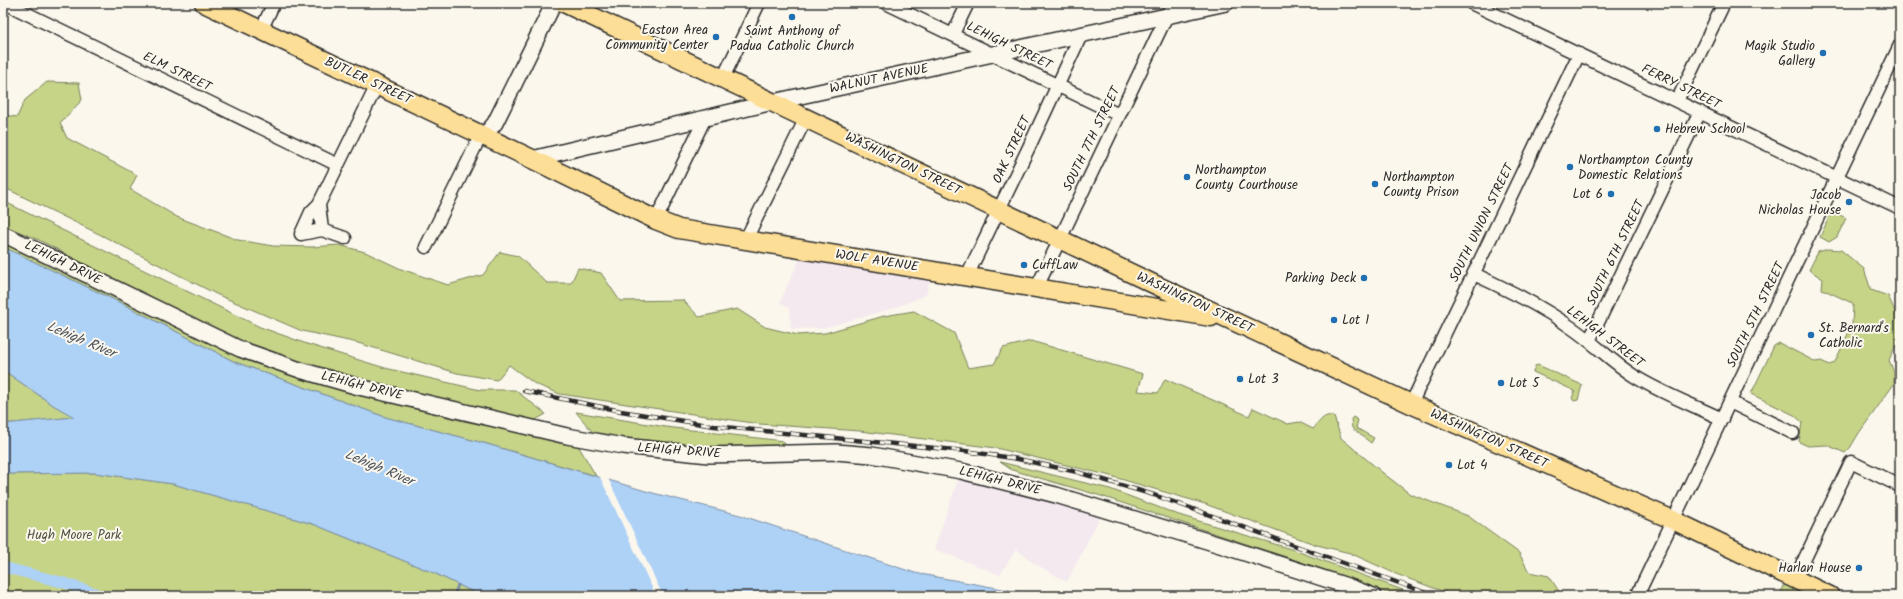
<svg xmlns="http://www.w3.org/2000/svg" width="1903" height="599" font-family="Kalam,sans-serif">
<style>
.built{fill:#f4e9ef}
.green{fill:#c6d488;stroke:#78805a}
.water{fill:#aed1f6;stroke:#7a8fa5}
.pier{fill:#fbf7ec}
.lines{fill:none;stroke-linecap:round;stroke-linejoin:round}
.stream{stroke:#7a8fa5;stroke-width:3}
.canal{stroke:#aed1f6;stroke-width:11}
.minor-casing{stroke:#2b2b2b;stroke-width:15}
.tertiary-casing{stroke:#2b2b2b;stroke-width:18}
.primary-casing{stroke:#2b2b2b;stroke-width:21}
.minor{stroke:#fbf7ec;stroke-width:12}
.tertiary{stroke:#fbf7ec;stroke-width:15}
.primary{stroke:#fdde96;stroke-width:18}
.rail-casing{stroke:#2b2b2b;stroke-width:4.5}
.rail{stroke:#fbf7ec;stroke-width:3;stroke-dasharray:9;stroke-linecap:butt}
.poi-dot{fill:#1f6fb2;stroke:#fbf7ec;stroke-width:1.5}
.labels{text-anchor:middle;dominant-baseline:central;stroke-width:4;stroke-linejoin:round;paint-order:stroke}
.poi-label{font-size:13px;fill:#2b2b2b;stroke:#fbf7ec;text-anchor:start}
.street-label{font-size:13px;fill:#2b2b2b;stroke:#fbf7ec}
.park-label{font-size:13px;fill:#525542;stroke:#fbf7ec}
.water-label{font-size:14px;font-style:italic;fill:#4c545e;stroke:#fbf7ec}
</style>
<rect width="100%" height="100%" fill="#fbf7ec"/>
<filter id="ink" filterUnits="userSpaceOnUse"><feTurbulence type="fractalNoise" baseFrequency=".025" numOctaves="2"/><feDisplacementMap in="SourceGraphic" scale="8" xChannelSelector="R" yChannelSelector="G"/><feConvolveMatrix kernelMatrix="1 2 1 2 8 2 1 2 1" color-interpolation-filters="sRGB"/></filter>
<g filter="url(#ink)">
<path class="built" d="M 801,256 L 931,276 L 926,295 L 894,308 L 823,328 L 791,329 L 790,309 L 780,302 Z
M 960,474 L 1104,509 L 1067,582 L 1032,562 L 1016,549 L 1000,575 L 934,549 Z"/>
<path class="green" d="M 47,82 L 79,83 L 82,100 L 60,123 L 67,138 L 137,175 L 130,189 L 177,217 L 238,240 L 273,246 L 312,247 L 339,245 L 365,252 L 401,269 L 448,285 L 483,275 L 500,252 L 518,256 L 547,283 L 571,283 L 578,268 L 601,273 L 620,301 L 683,300 L 699,317 L 737,309 L 765,327 L 798,335 L 825,333 L 884,316 L 914,311 L 954,333 L 968,368 L 994,364 L 1003,348 L 1031,341 L 1143,374 L 1138,391 L 1158,393 L 1165,379 L 1249,416 L 1253,408 L 1288,424 L 1299,422 L 1313,429 C 1319,423 1324,412 1334,417 L 1341,438 L 1383,473 L 1410,494 L 1468,516 L 1519,553 L 1529,572 L 1549,576 L 1562,596 L 1455,596 L 1396,574 L 1350,553 L 1317,545 L 1205,504 L 1107,475 L 996,448 L 860,431 L 759,424 L 560,394 L 535,384 L 509,365 L 497,380 L 457,373 L 358,343 L 302,331 L 216,294 L 99,234 L 3,187 L 3,115 L 17,117 L 25,100 Z
M 3,201 L 260,327 L 307,344 L 385,368 L 480,390 L 515,390 L 546,414 L 532,422 L 323,370 L 246,343 L 160,303 L 39,240 L 3,225 Z
M 1832,211 L 1846,218 L 1837,237 L 1829,242 L 1820,237 Z
M 3,241 L 176,326 L 247,358 L 363,395 L 463,421 L 545,437 L 579,447 L 596,476 L 487,444 L 385,417 L 235,362 L 121,303 L 3,247 Z
M 1828,249 L 1841,250 L 1864,269 L 1871,290 L 1888,296 C 1902,325 1903,331 1889,360 L 1894,372 L 1894,384 L 1859,433 L 1850,448 L 1845,453 L 1827,445 L 1808,446 L 1799,442 L 1802,422 L 1794,415 L 1751,394 L 1774,346 L 1779,343 L 1816,362 L 1821,361 L 1830,365 L 1835,362 L 1852,325 L 1853,305 L 1852,303 L 1822,289 L 1823,279 L 1809,270 L 1818,252 Z
M 1538,365 L 1582,385 L 1578,400 L 1574,401 L 1572,398 L 1575,391 L 1533,372 L 1535,366 Z
M 3,370 L 53,405 L 75,417 L 3,424 Z
M 576,412 L 666,427 L 783,441 L 786,446 L 704,449 L 595,435 Z
M 1353,417 L 1358,420 L 1356,428 L 1374,438 L 1371,443 L 1352,428 L 1351,419 Z
M 1000,462 L 1110,489 L 1179,515 L 1291,549 L 1419,596 L 1394,596 L 1346,577 L 1098,495 L 1012,470 Z
M 95,473 L 173,484 L 313,524 L 434,573 L 481,596 L 3,596 L 3,474 Z
M 1785,584 L 1808,596 L 1779,596 Z"/>
<path class="water" d="M 3,247 L 121,303 L 235,362 L 385,417 L 487,444 L 649,492 L 740,515 L 915,573 L 1041,596 L 481,596 L 434,573 L 313,524 L 173,484 L 95,473 L 3,474 L 3,424 L 74,417 L 53,405 L 3,370 Z"/>
<path class="pier" d="M 599,475 L 608,478 L 663,596 L 656,596 Z"/>
<g class="lines">
<path class="stream" d="M 454,596 L 458,585"/>
<path class="canal" d="M 3,567 L 65,583 L 103,596"/>
<defs>
<path id="minor" d="M 5,3 L 338,165
M 886,3 L 1119,115
M 1471,3 L 1900,208
M 261,30 L 274,3
M 953,34 L 968,3
M 723,78 L 759,3
M 1677,101 L 1724,3
M 319,204 L 377,85
M 656,220 L 705,118
M 301,234 L 311,212 L 319,204 L 322,230
M 301,234 L 322,230 L 345,238
M 746,239 L 806,118
M 426,247 L 477,143 L 484,136
M 1474,274 C 1508,290 1541,306 1572,328 C 1594,343 1612,362 1634,376 C 1661,393 1693,405 1722,419
M 967,276 L 1029,147 L 1081,35
M 1037,287 L 1173,3
M 1589,341 L 1700,112
M 1730,402 L 1793,433
M 1411,404 L 1579,54
M 1795,579 L 1851,462 L 1900,486
M 1637,596 L 1900,45"/>
<path id="tertiary" d="M 484,136 L 495,123 L 554,3
M 532,159 L 773,102 L 1226,3
M 3,234 L 240,349 L 300,370 L 359,387 L 567,436 L 623,446 L 709,455 L 836,452 L 872,455 L 961,471 L 1056,495 L 1220,545 L 1347,586 L 1373,596"/>
<path id="primary" d="M 204,3 L 532,159 L 656,220 L 679,229 L 1211,317
M 564,3 L 1160,287 L 1411,404 L 1673,520 L 1830,596"/>
</defs>
<use href="#minor" class="minor-casing"/>
<use href="#tertiary" class="tertiary-casing"/>
<use href="#primary" class="primary-casing"/>
<use href="#minor" class="minor"/>
<use href="#tertiary" class="tertiary"/>
<use href="#primary" class="primary"/>
<defs>
<path id="rail" d="M 524,391 L 621,411 L 714,426 L 965,451 L 1018,459 L 1077,472 L 1154,495 L 1435,596"/>
</defs>
<use href="#rail" class="rail-casing"/>
<use href="#rail" class="rail"/>
</g>
</g>
<g class="poi-dot">
<circle cx="792" cy="17" r="4"/>
<circle cx="716" cy="37" r="4"/>
<circle cx="1823" cy="53" r="4"/>
<circle cx="1657" cy="129" r="4"/>
<circle cx="1570" cy="167" r="4"/>
<circle cx="1187" cy="177" r="4"/>
<circle cx="1375" cy="184" r="4"/>
<circle cx="1611" cy="194" r="4"/>
<circle cx="1849" cy="202" r="4"/>
<circle cx="1024" cy="265" r="4"/>
<circle cx="1364" cy="278" r="4"/>
<circle cx="1334" cy="320" r="4"/>
<circle cx="1811" cy="335" r="4"/>
<circle cx="1240" cy="379" r="4"/>
<circle cx="1501" cy="383" r="4"/>
<circle cx="1449" cy="465" r="4"/>
<circle cx="1859" cy="568" r="4"/>
</g>
<g class="labels">
<g class="poi-label">
<text x="708" y="30" text-anchor="end">Easton Area<tspan x="708" dy="15">Community Center</tspan></text>
<text x="792" y="31" text-anchor="middle">Saint Anthony of<tspan x="792" dy="15">Padua Catholic Church</tspan></text>
<text x="1815" y="46" text-anchor="end">Magik Studio<tspan x="1815" dy="15">Gallery</tspan></text>
<text x="1665" y="129">Hebrew School</text>
<text x="1578" y="160">Northampton County<tspan x="1578" dy="15">Domestic Relations</tspan></text>
<text x="1195" y="170">Northampton<tspan x="1195" dy="15">County Courthouse</tspan></text>
<text x="1383" y="177">Northampton<tspan x="1383" dy="15">County Prison</tspan></text>
<text x="1603" y="194" text-anchor="end">Lot 6</text>
<text x="1841" y="195" text-anchor="end">Jacob<tspan x="1841" dy="15">Nicholas House</tspan></text>
<text x="1032" y="265">CuffLaw</text>
<text x="1356" y="278" text-anchor="end">Parking Deck</text>
<text x="1342" y="320">Lot 1</text>
<text x="1819" y="328">St. Bernard's<tspan x="1819" dy="15">Catholic</tspan></text>
<text x="1248" y="379">Lot 3</text>
<text x="1509" y="383">Lot 5</text>
<text x="1457" y="465">Lot 4</text>
<text x="1851" y="568" text-anchor="end">Harlan House</text>
</g>
<g class="street-label">
<text transform="translate(1009 46) rotate(26)">LEHIGH STREET</text>
<text transform="translate(177 72) rotate(26)">ELM STREET</text>
<text transform="translate(879 79) rotate(-12)">WALNUT AVENUE</text>
<text transform="translate(368 81) rotate(25)">BUTLER STREET</text>
<text transform="translate(1681 87) rotate(26)">FERRY STREET</text>
<text transform="translate(1092 139) rotate(-64)">SOUTH 7TH STREET</text>
<text transform="translate(1012 150) rotate(-65)">OAK STREET</text>
<text transform="translate(903 164) rotate(26)">WASHINGTON STREET</text>
<text transform="translate(1482 223) rotate(-64)">SOUTH UNION STREET</text>
<text transform="translate(1616 253) rotate(-64)">SOUTH 6TH STREET</text>
<text transform="translate(877 261) rotate(9)">WOLF AVENUE</text>
<text transform="translate(63 263) rotate(26)">LEHIGH DRIVE</text>
<text transform="translate(1195 303) rotate(25)">WASHINGTON STREET</text>
<text transform="translate(1756 315) rotate(-64)">SOUTH 5TH STREET</text>
<text transform="translate(1605 337) rotate(37)">LEHIGH STREET</text>
<text transform="translate(362 386) rotate(14)">LEHIGH DRIVE</text>
<text transform="translate(1489 439) rotate(24)">WASHINGTON STREET</text>
<text transform="translate(679 451) rotate(4)">LEHIGH DRIVE</text>
<text transform="translate(1000 481) rotate(14)">LEHIGH DRIVE</text>
</g>
<g class="park-label">
<text x="74" y="535">Hugh Moore Park</text>
</g>
<g class="water-label">
<text transform="translate(81 340) rotate(23)">Lehigh River</text>
<text transform="translate(379 468) rotate(23)">Lehigh River</text>
</g>
</g>
<rect width="1903" height="599" fill="none" stroke="#fbf7ec" stroke-width="16"/>
<rect x="8" y="8" width="1887" height="583" fill="none" stroke="#2b2b2b" stroke-width="1.5" filter="url(#ink)"/>
</svg>
